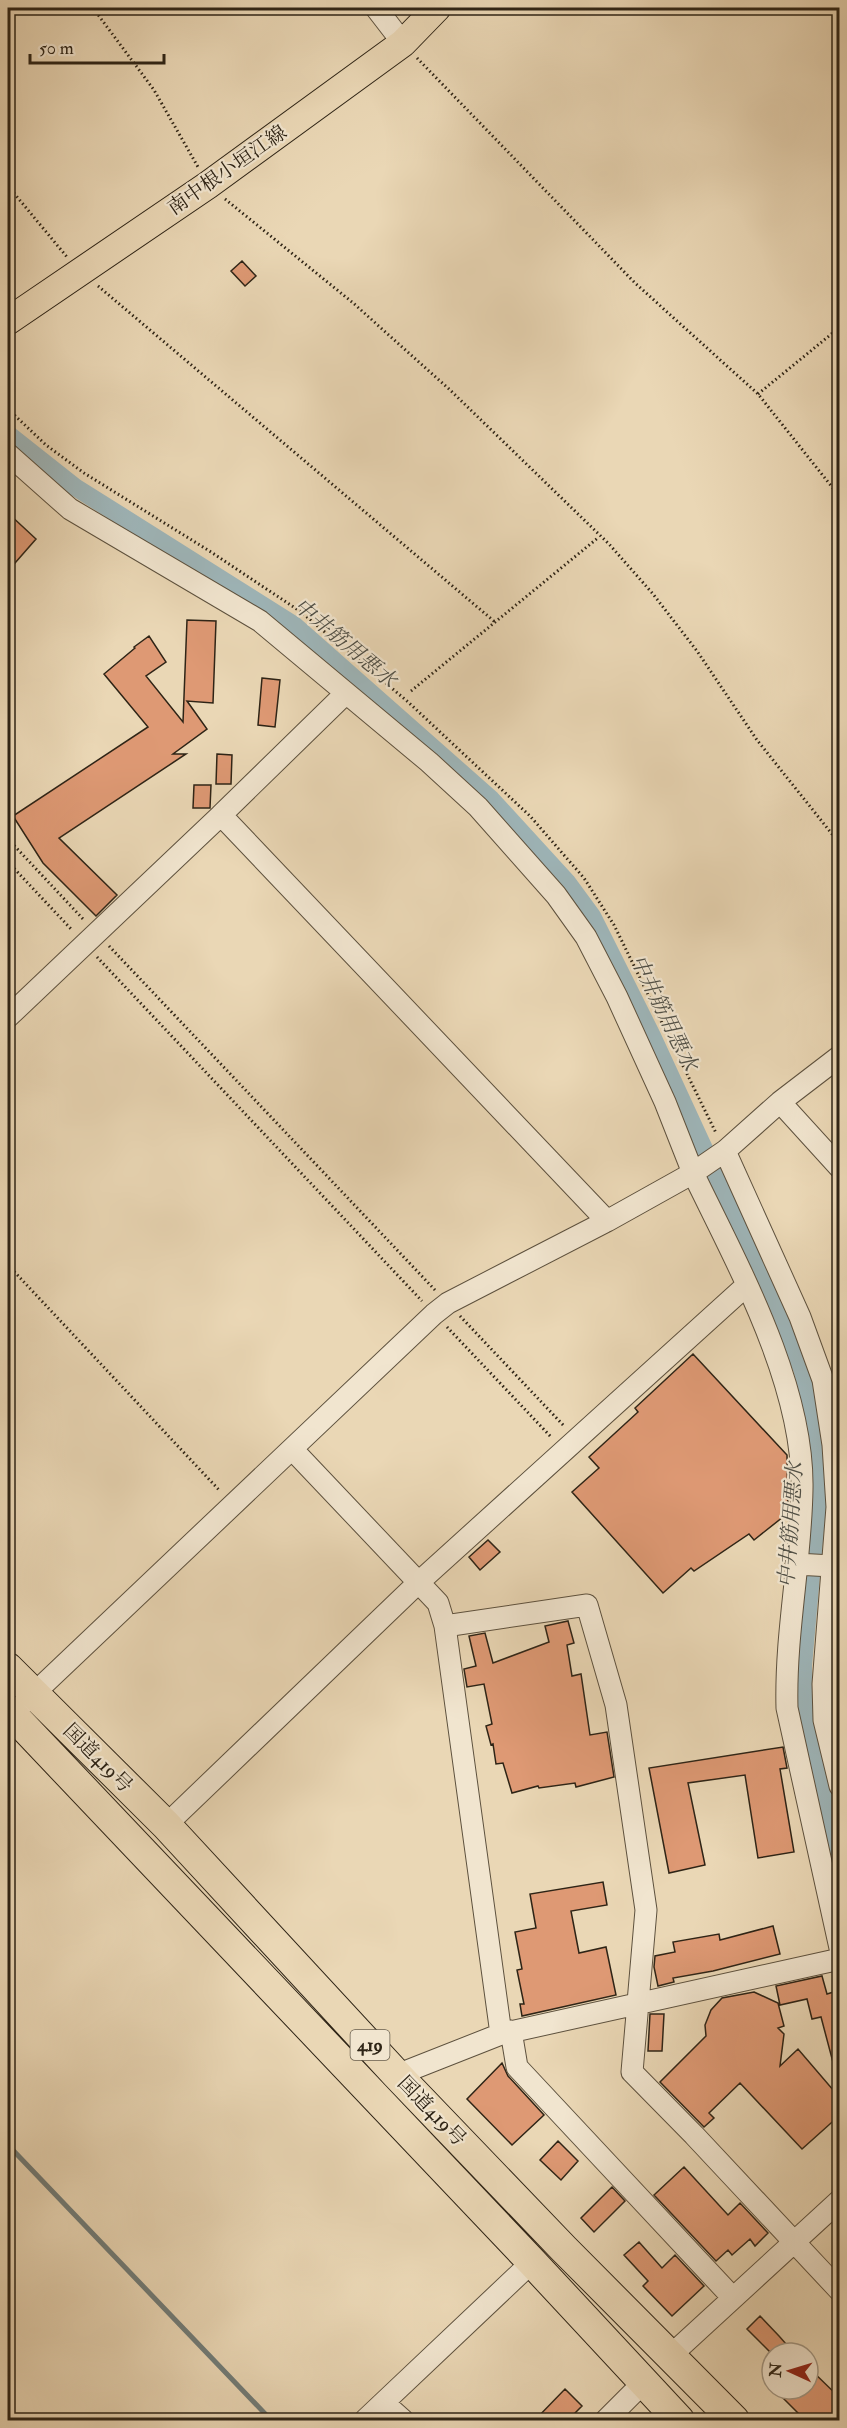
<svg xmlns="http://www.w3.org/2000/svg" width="847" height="2428" font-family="'IM FELL Double Pica','Noto Serif JP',serif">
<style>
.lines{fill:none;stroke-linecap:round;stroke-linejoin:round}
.stream{stroke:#717c78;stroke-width:5}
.canal{stroke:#9eb6ba;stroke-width:18}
.building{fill:#de9974;stroke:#2e2416;stroke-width:1.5}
.minor-casing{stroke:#5d513e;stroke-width:23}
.major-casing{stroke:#2e2416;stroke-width:29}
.highway-casing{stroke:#2e2416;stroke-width:32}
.path{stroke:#2e2416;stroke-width:3;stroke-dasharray:1.5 3;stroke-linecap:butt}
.minor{stroke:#f1e5cf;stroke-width:21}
.major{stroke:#ead7b5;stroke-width:27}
.highway{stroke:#ead7b5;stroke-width:30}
.labels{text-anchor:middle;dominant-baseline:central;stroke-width:4.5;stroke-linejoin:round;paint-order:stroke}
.shield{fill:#f1e5cf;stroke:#685e4e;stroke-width:1.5}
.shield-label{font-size:18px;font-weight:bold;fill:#2e2416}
.street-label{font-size:20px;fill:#2e2416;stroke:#f1e5cf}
.water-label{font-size:21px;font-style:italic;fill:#505047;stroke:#f1e5cf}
</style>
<rect width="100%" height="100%" fill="#ead7b5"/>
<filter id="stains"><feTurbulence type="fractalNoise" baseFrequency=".00333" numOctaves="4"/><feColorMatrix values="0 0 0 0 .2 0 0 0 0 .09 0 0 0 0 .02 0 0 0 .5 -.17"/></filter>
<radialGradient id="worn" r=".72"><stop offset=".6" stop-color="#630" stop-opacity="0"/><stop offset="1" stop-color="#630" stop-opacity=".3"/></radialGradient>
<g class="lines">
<path class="stream" d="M 8,2145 L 271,2420"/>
<path class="canal" d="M 8,434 L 75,487 L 294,625 L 491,799 L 567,882 L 592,916 L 652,1036 L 781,1316 L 802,1369 L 816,1424 L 820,1474 L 803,1666 L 805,1713 L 840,1864"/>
</g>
<path class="building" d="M 242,261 L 256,276 L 245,286 L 231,271 Z
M 8,513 L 36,539 L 8,571 Z
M 187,620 L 216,621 L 213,703 L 187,701 L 207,729 L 173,754 L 186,754 L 59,838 L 117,895 L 96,916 L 43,863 L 13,816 L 148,727 L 104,674 L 135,648 L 134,647 L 149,636 L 166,662 L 146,676 L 183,722 Z
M 262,678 L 280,680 L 275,727 L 258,725 Z
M 217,754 L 232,755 L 231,784 L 216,784 Z
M 194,785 L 211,785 L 210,808 L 193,808 Z
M 693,1354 L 787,1455 L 788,1513 L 754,1540 L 749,1534 L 694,1571 L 691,1568 L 663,1593 L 572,1492 L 599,1468 L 589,1457 L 638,1412 L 635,1408 Z
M 488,1540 L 500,1552 L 480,1570 L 469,1557 Z
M 568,1621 L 574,1643 L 567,1645 L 572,1676 L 581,1674 L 590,1735 L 607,1732 L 614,1777 L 576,1787 L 575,1783 L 539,1788 L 538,1786 L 512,1793 L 503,1763 L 496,1764 L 493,1744 L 491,1745 L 486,1726 L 492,1724 L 484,1684 L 467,1687 L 464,1669 L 476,1666 L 469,1636 L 485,1633 L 493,1663 L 549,1642 L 545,1626 Z
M 783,1747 L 787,1768 L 780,1769 L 794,1852 L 758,1858 L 745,1775 L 688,1783 L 705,1865 L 669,1873 L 649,1768 Z
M 603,1882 L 607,1905 L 571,1911 L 579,1953 L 606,1947 L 616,1995 L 522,2016 L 520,2004 L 524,2004 L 517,1970 L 522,1969 L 515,1932 L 536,1928 L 530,1894 Z
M 773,1926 L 780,1954 L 713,1971 L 673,1978 L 674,1982 L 658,1986 L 654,1967 L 655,1956 L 675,1952 L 673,1942 L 719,1934 L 720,1940 Z
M 822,1976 L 827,1994 L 840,1990 L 840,2069 L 835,2070 L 821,2017 L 812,2019 L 807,1999 L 780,2005 L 776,1986 Z
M 754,1992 L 778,2003 L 784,2026 L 778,2028 L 784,2034 L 780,2066 L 798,2049 L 840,2098 L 840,2115 L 802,2149 L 740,2083 L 709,2113 L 714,2118 L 704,2127 L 660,2082 L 706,2036 L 705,2025 L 711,2010 L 722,1998 Z
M 650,2014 L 664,2014 L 662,2051 L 648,2051 Z
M 502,2063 L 508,2076 L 544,2115 L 512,2145 L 467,2099 Z
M 558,2141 L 578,2161 L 561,2180 L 540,2160 Z
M 684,2167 L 728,2215 L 740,2203 L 768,2233 L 755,2246 L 750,2239 L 732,2255 L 728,2250 L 716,2261 L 654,2195 Z
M 612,2187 L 625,2201 L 594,2232 L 581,2218 Z
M 639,2242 L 662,2268 L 675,2255 L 704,2286 L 672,2316 L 643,2286 L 648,2281 L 624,2255 Z
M 760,2316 L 779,2336 L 794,2353 L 771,2353 L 747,2329 Z
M 808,2367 L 840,2398 L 840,2421 L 806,2421 L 781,2396 L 788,2389 L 808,2389 Z
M 565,2389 L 582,2406 L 567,2421 L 534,2421 Z"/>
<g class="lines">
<defs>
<path id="minor" d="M 376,8 L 403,43
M 8,454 L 70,509 L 260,621 L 429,762 L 478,807 L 556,895 L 586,937 L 617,997 L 665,1102 L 693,1173 L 725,1151 L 780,1102 L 840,1056
M 345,694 L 221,815 L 607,1221
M 8,1017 L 221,815
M 780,1102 L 840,1168
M 725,1151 L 800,1317 L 823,1380 L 833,1445 L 837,1507
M 292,1449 L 438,1603 L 445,1626 L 501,2034
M 840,1505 L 837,1507 L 823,1684 L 824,1720 L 840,1786
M 796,1564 L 832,1566
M 445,1626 L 587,1605 L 616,1705 L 646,1910 L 632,2072 L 694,2135 L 840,2291
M 25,1702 L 434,1314 L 448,1303 L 607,1221 L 693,1173 C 738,1266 804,1385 802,1489 C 801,1562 785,1634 787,1708 L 840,1948
M 166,1825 L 419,1582 L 747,1285
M 511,2031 L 517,2067 L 733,2298
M 397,2075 L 501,2034 L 840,1959
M 669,2357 L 840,2200
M 384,2403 L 403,2420
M 365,2420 L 532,2262
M 606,2420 L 643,2383"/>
<path id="major" d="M 8,321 L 208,185 L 403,43 L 437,8"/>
<path id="highway" d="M 8,1668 L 166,1825 L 397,2075 L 564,2249 L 734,2420
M 8,1710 L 532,2262 L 679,2420"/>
</defs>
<use href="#minor" class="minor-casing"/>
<use href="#major" class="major-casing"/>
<use href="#highway" class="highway-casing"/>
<path class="path" d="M 93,8 L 154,90 L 198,167
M 417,58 L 635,283 L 758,394 L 840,497
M 8,186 L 67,257
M 225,199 L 352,302 L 448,388 L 609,544 L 653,594 L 697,651 L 757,740 L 840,844
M 98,286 L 495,622
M 758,394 L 840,327
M 8,409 L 46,445 L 84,473 L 211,552 L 301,612 L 407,701 L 530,816 L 584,878 L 614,925 L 716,1133
M 411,691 L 599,537
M 8,839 L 84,920
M 8,862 L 72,930
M 109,946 L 435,1290
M 97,957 L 422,1301
M 8,1265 L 220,1491
M 460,1316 L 565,1427
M 447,1327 L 552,1438"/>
<use href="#minor" class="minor"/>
<use href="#major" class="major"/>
<use href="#highway" class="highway"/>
</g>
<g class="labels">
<rect class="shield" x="350.5" y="2030" width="39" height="30" rx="4.5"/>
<g class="shield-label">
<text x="370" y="2045">419</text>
</g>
<g class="street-label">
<text transform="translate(227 170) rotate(-35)">南中根小垣江線</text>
<text transform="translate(98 1758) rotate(45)">国道419号</text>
<text transform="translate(432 2111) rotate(46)">国道419号</text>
</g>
<g class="water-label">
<text transform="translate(345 643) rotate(40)">中井筋用悪水</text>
<text transform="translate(664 1013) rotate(64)">中井筋用悪水</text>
<text transform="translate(791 1525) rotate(-86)">中井筋用悪水</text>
</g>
</g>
<rect width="847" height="2428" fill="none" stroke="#ead7b5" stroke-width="30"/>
<rect x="9" y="9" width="829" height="2410" fill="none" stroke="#2e2416" stroke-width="3"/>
<rect x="15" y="15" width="817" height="2398" fill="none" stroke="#2e2416" stroke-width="1.5"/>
<g transform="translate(790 2371) rotate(274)"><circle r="28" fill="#f1e5cf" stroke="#a39885" stroke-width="1.5"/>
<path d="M0-4.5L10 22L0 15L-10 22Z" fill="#8f2418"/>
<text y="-9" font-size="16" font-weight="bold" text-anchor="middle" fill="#2e2416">N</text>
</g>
<path d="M30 54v9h134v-9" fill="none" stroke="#2e2416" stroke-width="3"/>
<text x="39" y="54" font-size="18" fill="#2e2416" stroke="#f1e5cf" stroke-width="4.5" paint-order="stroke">50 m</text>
<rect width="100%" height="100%" filter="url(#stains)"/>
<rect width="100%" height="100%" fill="url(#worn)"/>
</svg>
